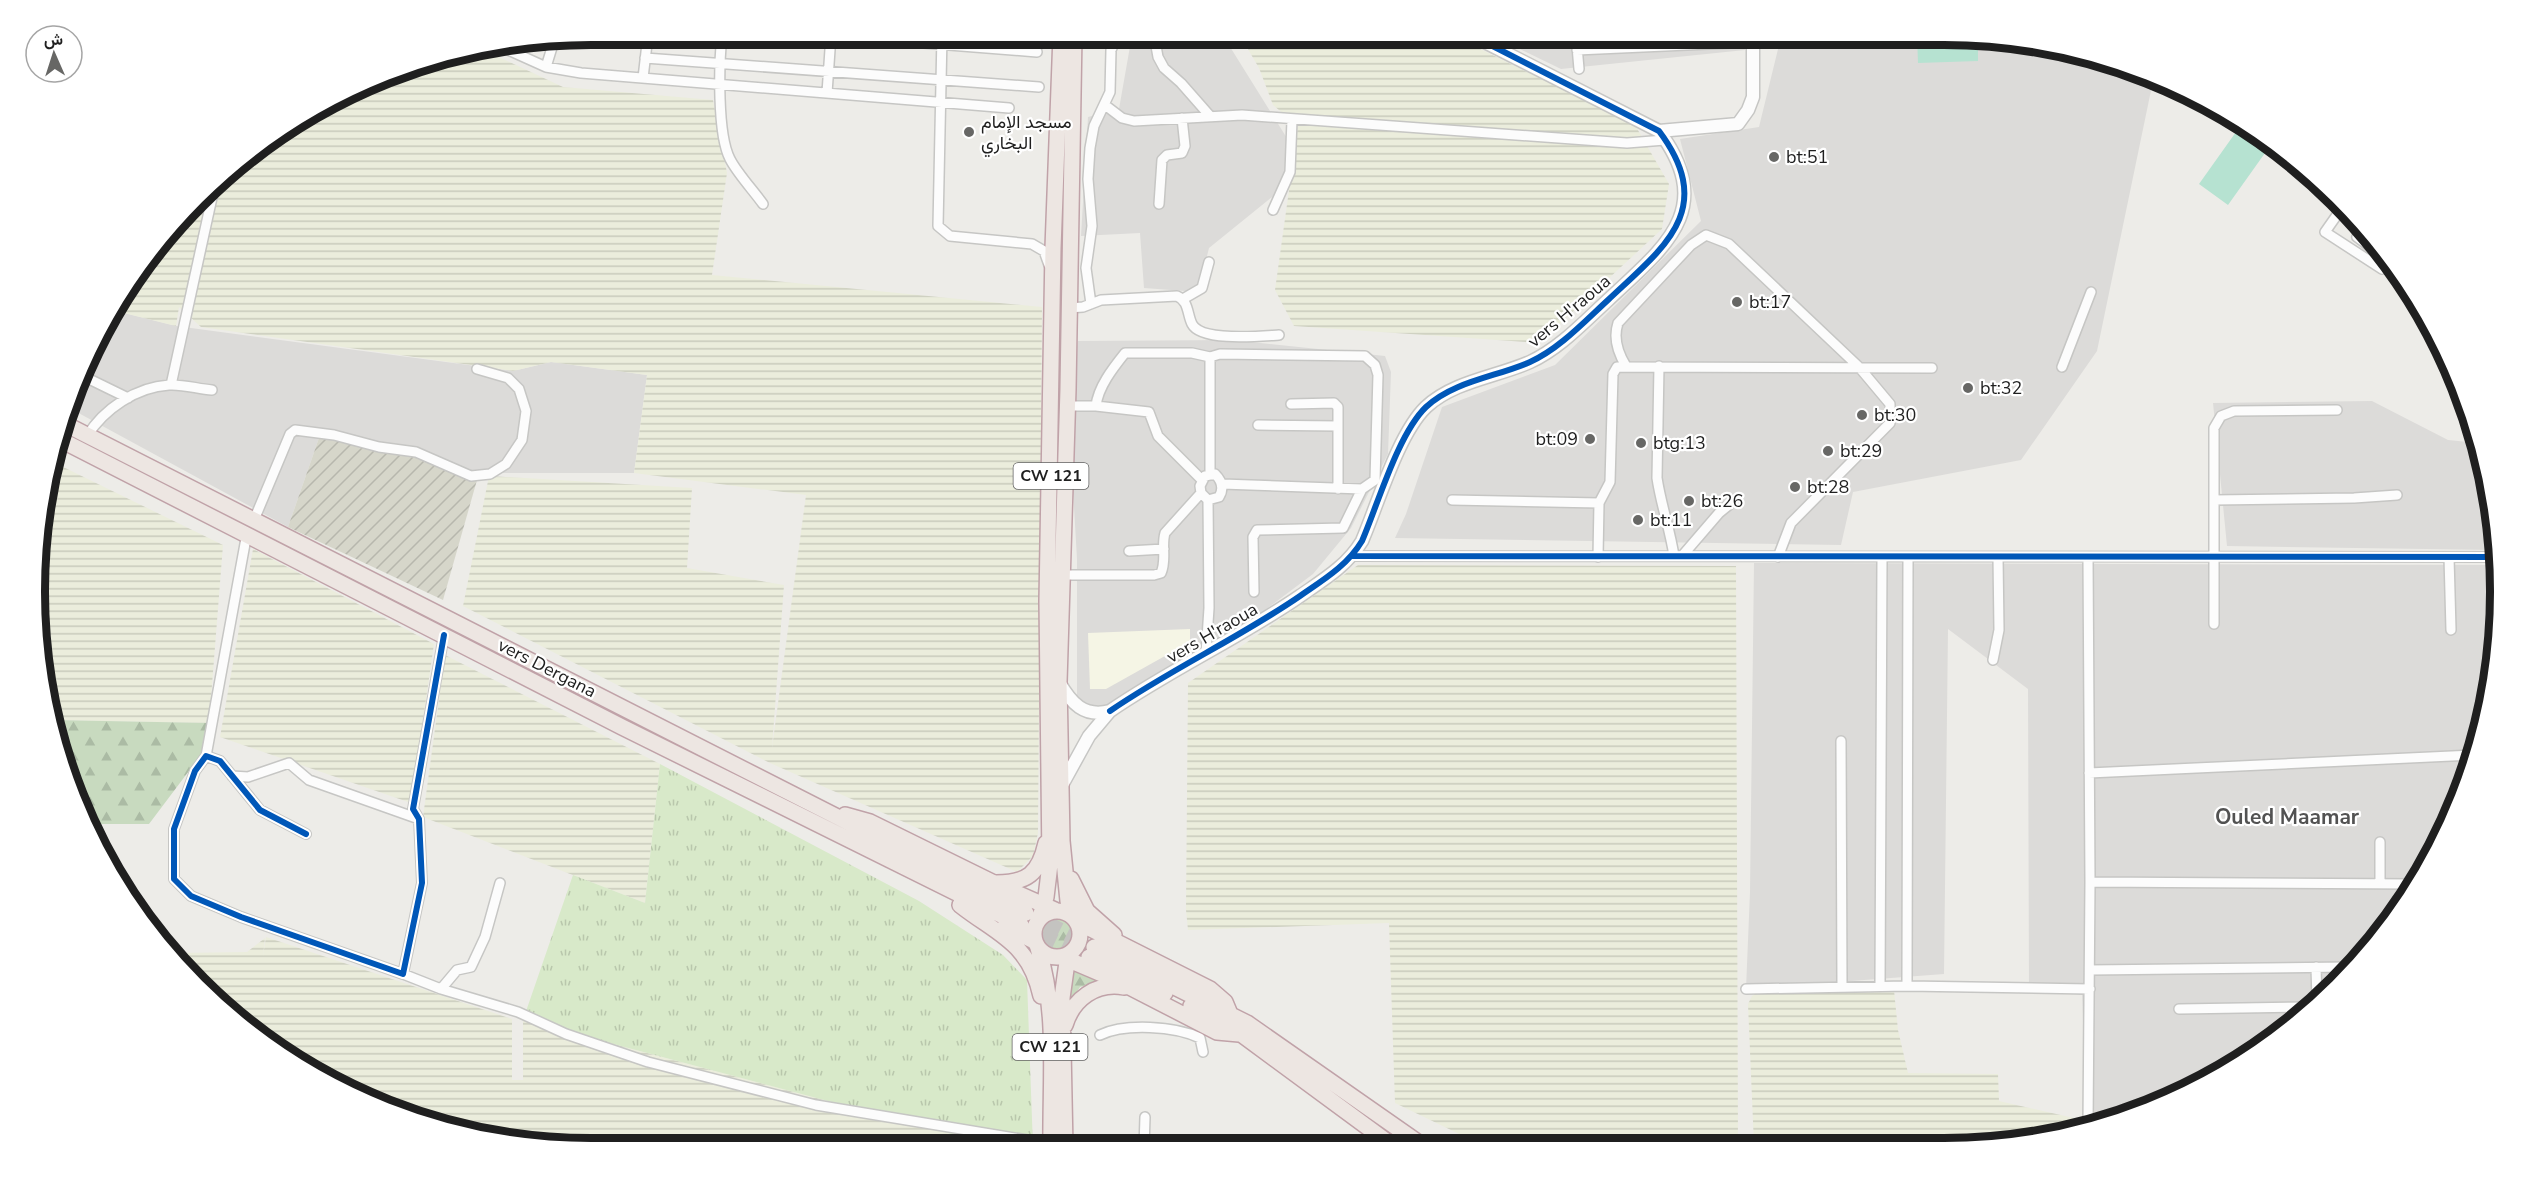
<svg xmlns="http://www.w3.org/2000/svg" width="2535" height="1183" font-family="'Nunito Sans',Vazirmatn,sans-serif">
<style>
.residential{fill:#dcdbd9}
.education{fill:#f5f5e5}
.construction{fill:url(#construction-furrows)}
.farmland{fill:url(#farmland-rules)}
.grass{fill:url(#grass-tufts)}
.forest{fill:url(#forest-firs)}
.pitch{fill:#b6e2d1}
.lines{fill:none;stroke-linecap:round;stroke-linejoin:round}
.trunk-tunnel{stroke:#c4c3c0;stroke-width:15;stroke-dasharray:15 8;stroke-linecap:butt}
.minor-casing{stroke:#c6c6c4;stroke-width:12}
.tertiary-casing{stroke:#c6c6c4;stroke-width:15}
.trunk-casing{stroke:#c0a2a8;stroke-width:18}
.minor{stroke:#fcfcfc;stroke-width:9}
.tertiary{stroke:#fcfcfc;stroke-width:12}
.trunk{stroke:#ede6e2;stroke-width:15}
.cycleway-casing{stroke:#fff;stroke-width:10}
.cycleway{stroke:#0057b8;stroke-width:6}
.poi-dot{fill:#676765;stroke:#fff;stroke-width:2}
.labels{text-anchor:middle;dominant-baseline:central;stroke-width:4.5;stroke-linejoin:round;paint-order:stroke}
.shield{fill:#fff;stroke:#626262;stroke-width:1.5}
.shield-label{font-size:16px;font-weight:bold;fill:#1f1f1f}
.poi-label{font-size:18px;fill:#1f1f1f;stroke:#fff;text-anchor:start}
.street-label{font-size:18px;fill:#1f1f1f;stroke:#fff}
.quarter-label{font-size:21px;font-weight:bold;fill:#525252;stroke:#fff}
.rim{fill:none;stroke:#1f1f1f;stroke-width:8}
</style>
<defs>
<pattern id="construction-furrows" width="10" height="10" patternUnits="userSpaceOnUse" patternTransform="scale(1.5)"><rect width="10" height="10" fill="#d6d6ca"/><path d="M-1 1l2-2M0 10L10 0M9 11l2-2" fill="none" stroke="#b7b7ad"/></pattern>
<pattern id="farmland-rules" width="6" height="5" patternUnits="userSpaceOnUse" patternTransform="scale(1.5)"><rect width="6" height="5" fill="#ebeddc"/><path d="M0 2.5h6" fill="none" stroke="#c9cbbc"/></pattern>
<pattern id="grass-tufts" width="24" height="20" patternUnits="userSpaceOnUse" patternTransform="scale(1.5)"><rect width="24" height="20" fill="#d8e9c9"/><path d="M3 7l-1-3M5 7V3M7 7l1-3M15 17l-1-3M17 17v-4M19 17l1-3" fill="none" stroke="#b9c7ac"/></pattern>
<pattern id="forest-firs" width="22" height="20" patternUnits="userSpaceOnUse" patternTransform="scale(1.5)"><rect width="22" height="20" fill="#c8dabf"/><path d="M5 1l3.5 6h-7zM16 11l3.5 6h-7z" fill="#abbba4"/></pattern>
</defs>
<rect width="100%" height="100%" fill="#edece8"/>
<path class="residential" d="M 1132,35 L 1169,35 L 1227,42 L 1290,143 L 1282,189 L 1209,248 L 1198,292 L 1144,288 L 1140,233 L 1081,236 L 1088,117 L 1119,109 Z
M 1491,35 L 1744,35 L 1745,50 L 1561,69 Z
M 1969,37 L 2052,45 L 2154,76 L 2097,351 L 2021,460 L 1853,492 L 1841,545 L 1395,538 L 1406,514 L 1442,407 L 1555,365 L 1701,221 L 1680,139 L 1759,127 L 1779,45 Z
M 112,310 L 176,326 L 513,371 L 551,362 L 647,375 L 634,473 L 479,473 L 320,435 L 288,527 L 73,410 Z
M 1232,340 L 1385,356 L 1391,372 L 1388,454 L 1351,528 L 1313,574 L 1265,610 L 1153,676 L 1104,712 L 1077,707 L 1077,559 L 1068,402 L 1078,341 Z
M 2372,401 L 2448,440 L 2478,443 L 2490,482 L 2496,550 L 2227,546 L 2213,403 Z
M 1754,563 L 2498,565 L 2500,591 L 2490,700 L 2458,804 L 2386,930 L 2283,1033 L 2157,1106 L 2087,1125 L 2082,995 L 2029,987 L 2028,689 L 1948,629 L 1944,974 L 1746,989 L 1750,892 Z"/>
<path class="education" d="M 1190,629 L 1190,642 L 1106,689 L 1090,689 L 1088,633 Z"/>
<path class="construction" d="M 320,435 L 479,473 L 443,600 L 288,527 Z"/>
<path class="farmland" d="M 1227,35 L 1452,35 L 1635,125 L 1669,184 L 1662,229 L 1539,343 L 1294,326 L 1275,290 L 1298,126 L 1273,105 L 1259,68 L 1242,39 Z
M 488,52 L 563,87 L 713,100 L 727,173 L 712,275 L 1042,307 L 1038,833 L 1033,856 L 1017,872 L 770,763 L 463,606 L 489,476 L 692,488 L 687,568 L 784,585 L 772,748 L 806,495 L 634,473 L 647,375 L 551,362 L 513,371 L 201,327 L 179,307 L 176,326 L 112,310 L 225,173 L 313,109 L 412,64 Z
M 53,462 L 223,545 L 209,723 L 53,720 L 45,700 L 35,591 L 45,483 Z
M 253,549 L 434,644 L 411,803 L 220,737 Z
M 1358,565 L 1736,566 L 1738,1145 L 1482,1145 L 1395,1103 L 1389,923 L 1188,930 L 1186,910 L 1188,683 Z
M 445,655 L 660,764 L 645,903 L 423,817 Z
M 266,937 L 512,1019 L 512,1080 L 523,1080 L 523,1020 L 1001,1147 L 591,1148 L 482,1138 L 379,1106 L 225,1010 L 177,953 L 247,952 L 265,938 L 263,956 Z
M 1894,990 L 1898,1030 L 1908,1073 L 1998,1074 L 1999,1101 L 2074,1118 L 2074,1128 L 2017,1144 L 1754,1145 L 1748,1004 L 1752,996 L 1758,992 Z"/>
<path class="grass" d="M 660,764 L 919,901 L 1003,955 L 1027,980 L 1033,1147 L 1001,1147 L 523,1020 L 573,875 L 645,903 Z"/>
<path class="forest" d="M 53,720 L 209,723 L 201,755 L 149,824 L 92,824 Z
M1040 934a17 17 0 1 1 34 0a17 17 0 1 1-34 0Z
M 1073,968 L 1101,981 L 1080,987 L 1068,1005 Z"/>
<path class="pitch" d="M 1917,35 L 1944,35 L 1978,38 L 1978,61 L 1918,63 Z
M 2236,132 L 2265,153 L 2228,205 L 2199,184 Z"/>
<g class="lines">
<path class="trunk-tunnel" d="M 1026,913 L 1094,947
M 1021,925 L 1089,957"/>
<defs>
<path id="minor" d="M 722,35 C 719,63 717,134 730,159 C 737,173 753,190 763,204
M 822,35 L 1037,52
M 942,35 L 938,226 L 950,236 L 1032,244 L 1044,251 L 1049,265
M 1154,35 L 1158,57 L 1164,68 L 1181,83 L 1210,116
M 1576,35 L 1579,69
M 506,49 L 546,67 L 581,73 L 1009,108
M 1577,50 L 1753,42
M 645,58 L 1039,87
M 546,67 L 554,41
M 643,78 L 648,35
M 827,93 L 831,35
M 1105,105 L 1122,118 L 1134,121 L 1242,115 L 1627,143 L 1665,140
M 1159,204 L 1162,160 L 1167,155 L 1182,153 L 1185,146 L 1182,118
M 2344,205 L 2325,232 L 2382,269 L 2389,260
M 1273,210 L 1290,172 L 1292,120
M 2362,228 L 2357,237 L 2369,246 L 2373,241
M 1183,299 L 1202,288 L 1209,262
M 1091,304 L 1086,268 L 1092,226 L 1088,179 L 1090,148 L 1094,126 L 1110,92 L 1111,50 L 1118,35
M 1069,308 L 1083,307 L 1101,300 L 1177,296 C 1189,301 1187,314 1192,324 C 1201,342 1261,336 1279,335
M 1626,366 C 1618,353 1613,338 1618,323 L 1691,245 L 1706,235 L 1729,244 L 1859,367 L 1890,404 L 1890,423 L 1791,523 L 1778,557
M 1659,366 L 1657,478 C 1661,505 1670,529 1674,556
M 2062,367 L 2091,292
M 85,377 L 128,398
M 171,385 L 215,184
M 1291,404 L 1334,403 L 1338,407 L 1338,489
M 1067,406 L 1096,406 L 1149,412 L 1158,436 L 1202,480
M 1096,406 C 1098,387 1113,368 1125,353 L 1192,353 L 1210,357
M 1258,425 L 1338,426
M 87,436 C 104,409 136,387 169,385 C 183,384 198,389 212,390
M 1210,473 L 1210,357 L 1220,354 L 1365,356 L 1375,365 L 1378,375 L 1375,480 L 1362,489 L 1222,484
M 1452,500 L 1599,503
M 2214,500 L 2354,498 L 2397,495
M 254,520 L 290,434 L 295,430 L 334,435 L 379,447 L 416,452 L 471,476 L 490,474 L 506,464 L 522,440 L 526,411 L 519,389 L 508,378 L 477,369
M 1129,551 L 1164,549
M 1353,556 L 2497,557
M 1682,556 L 1719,513 L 1730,504
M 1598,557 L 1599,503 L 1610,482 L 1613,374 L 1617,367 L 1932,368
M 2088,557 L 2090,882 L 2088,1124
M 2449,557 L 2451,630
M 1062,575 L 1154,575 L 1161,573 C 1167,560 1161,546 1165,533 L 1201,493 L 1200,486 L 1205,476 L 1215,474 C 1222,481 1224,489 1219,497 L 1208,500 L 1201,493
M 1254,592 L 1253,537 L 1257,530 L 1343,528 L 1362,489
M 2214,624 L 2214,428 L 2221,416 L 2234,411 L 2337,410
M 1206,653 L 1209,608 L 1208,500
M 1993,660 L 1999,630 L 1998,557
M 1841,741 L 1842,986
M 206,756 L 247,533
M 2089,773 L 2473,755
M 232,776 L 248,777 L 289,763 L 309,780 L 419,819
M 306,834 L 260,810 L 220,761 L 206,756 L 195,771 L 174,829 L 174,879 L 191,896 L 241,917 L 403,974 L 422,883 L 419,819 L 413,809 L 444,635
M 2090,882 L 2413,884
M 2380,884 L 2380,842
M 2316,967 L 2317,999
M 2090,970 L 2349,967
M 403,974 L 441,989 L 518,1012 L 566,1034 L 648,1062 L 816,1105 L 1051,1144
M 1880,986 L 1882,558
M 1907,986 L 1908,558
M 441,989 L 457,970 L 471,967 L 485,937 L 500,883
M 1746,989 L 1907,986 L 2090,989
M 2179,1009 L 2309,1007
M 1100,1035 C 1125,1023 1175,1026 1200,1038 L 1203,1052
M 1144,1147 L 1145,1117"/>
<path id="tertiary" d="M 1659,131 L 1738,124 L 1748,110 L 1753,97 L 1753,35
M 1059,682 C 1071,703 1084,718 1110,711 L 1089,736 L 1062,785
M 1110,711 C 1171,669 1239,638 1300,596 C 1323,580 1347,566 1362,541 C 1378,504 1398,434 1426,407 C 1454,381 1496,377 1530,362 C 1559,349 1584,322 1608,300 C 1663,248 1718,210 1659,131 L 1471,35"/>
<path id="trunk" d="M 1074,35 L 1068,389 L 1059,682 L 1062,841 L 1068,901 L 1076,920
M 67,425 L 1026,913
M 61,440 L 622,727 L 1021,925
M 845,815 L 870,822 L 994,883 L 1055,910
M 1071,879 L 1087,911 L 1114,935
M 996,883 C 1027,883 1039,874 1046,843
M 960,905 C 998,935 1029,942 1041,996
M1034 934a23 23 0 1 1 46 0a23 23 0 1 1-46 0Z
M 1040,917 L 1046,897 L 1050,864 L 1047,601 L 1053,248 L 1061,35
M 1077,922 L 1210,989 L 1225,1002 L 1230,1014
M 1005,926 L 1034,941
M 1094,947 L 1247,1023 L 1423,1146
M 1038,948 C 1058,1012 1050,1081 1051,1147
M 1062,957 L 1116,980 L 1217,1032 L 1239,1034
M 1089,957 L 1165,993
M 1191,1006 L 1241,1034 L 1393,1146
M 1065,1025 C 1073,999 1096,982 1124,987
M 1065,1147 L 1062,998 L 1068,955"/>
</defs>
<use href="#minor" class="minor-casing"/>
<use href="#tertiary" class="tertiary-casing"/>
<use href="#trunk" class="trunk-casing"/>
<use href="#minor" class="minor"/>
<use href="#tertiary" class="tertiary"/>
<use href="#trunk" class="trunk"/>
<defs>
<path id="cycleway" d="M 1353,556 L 2497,557
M 1110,711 C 1171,669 1239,638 1300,596 C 1323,580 1347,566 1362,541 C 1378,504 1398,434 1426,407 C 1454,381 1496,377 1530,362 C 1559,349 1584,322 1608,300 C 1663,248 1718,210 1659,131 L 1471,35
M 306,834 L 260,810 L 220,761 L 206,756 L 195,771 L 174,829 L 174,879 L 191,896 L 241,917 L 403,974 L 422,883 L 419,819 L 413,809 L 444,635"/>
</defs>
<use href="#cycleway" class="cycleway-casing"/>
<use href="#cycleway" class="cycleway"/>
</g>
<g class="poi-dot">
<circle cx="969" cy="132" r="6"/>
<circle cx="1774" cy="157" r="6"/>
<circle cx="1737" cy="302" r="6"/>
<circle cx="1968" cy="388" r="6"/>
<circle cx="1862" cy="415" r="6"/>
<circle cx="1590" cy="439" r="6"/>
<circle cx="1641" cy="443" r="6"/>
<circle cx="1828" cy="451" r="6"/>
<circle cx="1795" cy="487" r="6"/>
<circle cx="1689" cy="501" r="6"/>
<circle cx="1638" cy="520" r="6"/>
</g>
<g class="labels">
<g class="shield">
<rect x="1013.5" y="463" width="75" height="26" rx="4.5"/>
<rect x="1012.5" y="1034" width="75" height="26" rx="4.5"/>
</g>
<g class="shield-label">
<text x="1051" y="476">CW 121</text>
<text x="1050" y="1047">CW 121</text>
</g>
<g class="poi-label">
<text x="981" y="122">مسجد الإمام<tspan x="981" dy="21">البخاري</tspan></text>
<text x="1786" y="157">bt:51</text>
<text x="1749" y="302">bt:17</text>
<text x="1980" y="388">bt:32</text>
<text x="1874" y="415">bt:30</text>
<text x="1578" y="439" text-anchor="end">bt:09</text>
<text x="1653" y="443">btg:13</text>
<text x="1840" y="451">bt:29</text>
<text x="1807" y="487">bt:28</text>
<text x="1701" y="501">bt:26</text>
<text x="1650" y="520">bt:11</text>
</g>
<g class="street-label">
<text transform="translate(1569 311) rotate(-40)">vers H'raoua</text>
<text transform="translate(1212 633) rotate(-30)">vers H'raoua</text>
<text transform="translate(547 668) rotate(27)">vers Dergana</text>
</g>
<g class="quarter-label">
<text x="2287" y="817">Ouled Maamar</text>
</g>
</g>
<path d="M0 0H2535V1183H0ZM591 45H1944A546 546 0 0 1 2490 591V592A546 546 0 0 1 1944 1138H591A546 546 0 0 1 45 592V591A546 546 0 0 1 591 45Z" fill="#fff" fill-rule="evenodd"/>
<path class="rim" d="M591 45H1944A546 546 0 0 1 2490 591V592A546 546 0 0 1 1944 1138H591A546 546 0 0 1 45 592V591A546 546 0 0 1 591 45Z"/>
<g transform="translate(54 54) rotate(357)"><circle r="28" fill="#ffffff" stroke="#a5a5a5" stroke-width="1.5"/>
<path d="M0-4.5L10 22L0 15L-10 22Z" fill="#676765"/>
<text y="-9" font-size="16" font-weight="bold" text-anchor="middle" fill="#1f1f1f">ش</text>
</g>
</svg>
